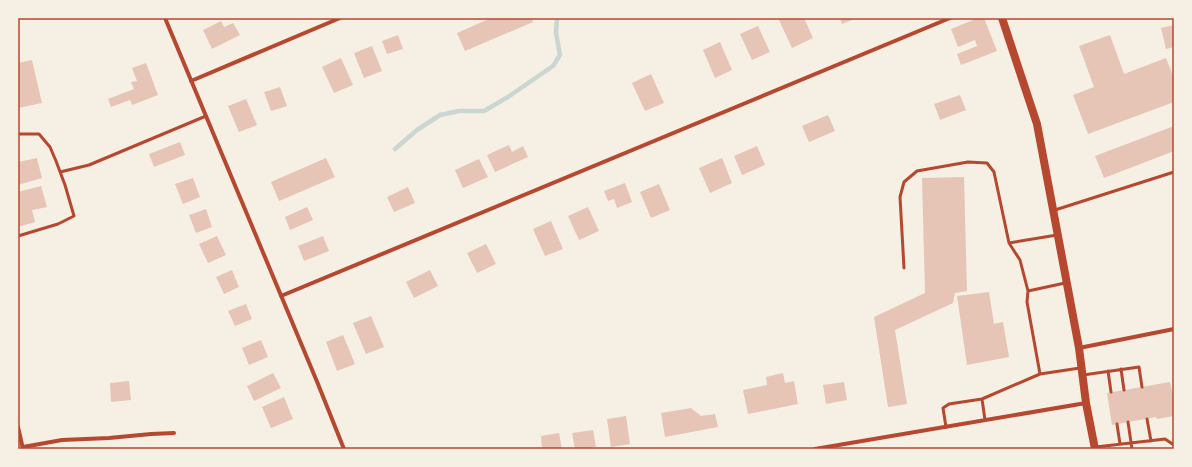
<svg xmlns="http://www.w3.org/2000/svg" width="1192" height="467" font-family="Ubuntu,sans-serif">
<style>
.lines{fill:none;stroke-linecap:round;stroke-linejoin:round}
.stream{stroke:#c9d6d2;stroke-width:4.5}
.building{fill:#e6c5b7}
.service{stroke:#b5482f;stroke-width:3}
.minor{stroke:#b5482f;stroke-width:4}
.secondary{stroke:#b5482f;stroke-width:8}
.neatline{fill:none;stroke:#b5482f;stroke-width:1.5}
</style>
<rect width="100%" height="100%" fill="#f6efe4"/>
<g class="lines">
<path class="stream" d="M 395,149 L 417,130 L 440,115 L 459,111 L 484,111 L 508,97 L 553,66 L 560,55 L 556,33 L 557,18"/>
</g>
<path class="building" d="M 491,18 L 532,18 L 533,22 L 465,51 L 457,33 Z
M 783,18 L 804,18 L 813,38 L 792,48 L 779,20 Z
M 840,18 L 857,18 L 842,24 Z
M 978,18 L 984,18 L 997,51 L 961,65 L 957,54 L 977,46 L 975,40 L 958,47 L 951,29 Z
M 221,21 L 224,27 L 233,23 L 240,35 L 212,49 L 203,30 Z
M 1174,25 L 1174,47 L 1166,49 L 1161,28 Z
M 758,26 L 770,52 L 752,60 L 740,34 Z
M 398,35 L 403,49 L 387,54 L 382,41 Z
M 1110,35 L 1124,74 L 1166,58 L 1174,78 L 1174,102 L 1088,134 L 1073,95 L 1094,87 L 1079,46 Z
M 720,42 L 732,70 L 715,78 L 703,50 Z
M 372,46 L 382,71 L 364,78 L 354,53 Z
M 341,58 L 353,85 L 334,93 L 322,67 Z
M 32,60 L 42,103 L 18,108 L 18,63 Z
M 146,63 L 158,95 L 132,105 L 130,100 L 111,107 L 108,99 L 134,89 L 131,82 L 137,81 L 132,68 Z
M 651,74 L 664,103 L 645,111 L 632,83 Z
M 280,87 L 287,106 L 271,111 L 264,92 Z
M 960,95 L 966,110 L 940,120 L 934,104 Z
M 246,99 L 257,125 L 239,132 L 228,106 Z
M 828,115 L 835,131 L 809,142 L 802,126 Z
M 1174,126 L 1174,151 L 1104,178 L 1095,156 Z
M 180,142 L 185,155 L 154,167 L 149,154 Z
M 509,145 L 512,152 L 523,146 L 528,157 L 495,172 L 487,155 Z
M 757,146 L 765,165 L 742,175 L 734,156 Z
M 37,158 L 42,178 L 18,185 L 18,162 Z
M 326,158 L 335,177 L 279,201 L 271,182 Z
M 722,158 L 732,183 L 710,193 L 699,168 Z
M 479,159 L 488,177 L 463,188 L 455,170 Z
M 964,177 L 967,291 L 955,293 L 953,303 L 895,330 L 907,404 L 888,407 L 874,317 L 925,293 L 922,178 Z
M 193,178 L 200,197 L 183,204 L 175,184 Z
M 625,183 L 632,202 L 617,208 L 614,199 L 608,201 L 604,191 Z
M 659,184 L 670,210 L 651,218 L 640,192 Z
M 41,186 L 47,207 L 32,210 L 35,222 L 18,227 L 18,192 Z
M 408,187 L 415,203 L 394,212 L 387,197 Z
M 307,207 L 313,220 L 290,230 L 285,217 Z
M 588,207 L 599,231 L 579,240 L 568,216 Z
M 206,209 L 212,227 L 196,233 L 189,215 Z
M 551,221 L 563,249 L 545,256 L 533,229 Z
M 217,236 L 226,255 L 208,263 L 199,244 Z
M 323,236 L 329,251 L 304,261 L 298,246 Z
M 486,244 L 496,264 L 477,273 L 467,253 Z
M 232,270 L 239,287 L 224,294 L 216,277 Z
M 430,270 L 438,286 L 414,298 L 406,282 Z
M 989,292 L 994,324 L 1003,322 L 1009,357 L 967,365 L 957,296 Z
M 246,304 L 252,319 L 235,326 L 228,311 Z
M 371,316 L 384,347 L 366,354 L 353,323 Z
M 343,335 L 355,364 L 337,371 L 326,342 Z
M 261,340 L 268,357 L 249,365 L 242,348 Z
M 273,373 L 281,388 L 254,401 L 247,386 Z
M 783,373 L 785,383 L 794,381 L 798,404 L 748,414 L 743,390 L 767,385 L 766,377 Z
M 129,381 L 131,400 L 111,402 L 110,383 Z
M 844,382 L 847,400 L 826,404 L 823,385 Z
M 1170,382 L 1174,402 L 1174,416 L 1157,419 L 1156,417 L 1112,425 L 1107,393 Z
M 284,397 L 293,419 L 271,428 L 262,407 Z
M 691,408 L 701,416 L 715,414 L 718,427 L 665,437 L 661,413 Z
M 626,416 L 630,444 L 611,447 L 607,419 Z
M 593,430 L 596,447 L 582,449 L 575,449 L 572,433 Z
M 559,433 L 562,449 L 542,449 L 541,436 Z"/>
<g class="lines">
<path class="service" d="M 18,134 L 39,134 L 50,147 L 56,161 L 65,185 L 74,216 L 58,224 L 18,236
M 60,172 L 89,165 L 206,116
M 1055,210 L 1174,172
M 1009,243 L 1057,235
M 904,268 L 900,197 L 904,182 L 917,171 L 968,162 L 987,163 L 994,172 L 1009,243 L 1020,260 L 1028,291
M 1121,369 L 1124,390
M 1108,371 L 1111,392
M 1040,374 L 1027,302 L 1028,291 L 1065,283
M 1083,375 L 1139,367 L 1142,387
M 982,399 L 1040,374 L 1080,368
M 1147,419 L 1151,441
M 1128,422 L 1132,449
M 1117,424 L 1120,444
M 946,427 L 943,408 L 949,404 L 982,399 L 985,420
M 1096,447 L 1165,439 L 1174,445"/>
<path class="minor" d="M 165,18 L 318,384 L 344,449
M 191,81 L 340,18
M 281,296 L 950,18
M 1079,348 L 1174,329
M 18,427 L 23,449
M 23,447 L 62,440 L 109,438 L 151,434 L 174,433
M 815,449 L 1086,403"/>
<path class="secondary" d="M 1002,18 L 1037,124 L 1079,348 L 1086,403 L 1095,449"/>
</g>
<rect width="1192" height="467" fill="none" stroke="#f6efe4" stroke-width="38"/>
<rect x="19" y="19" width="1154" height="429" class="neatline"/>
</svg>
